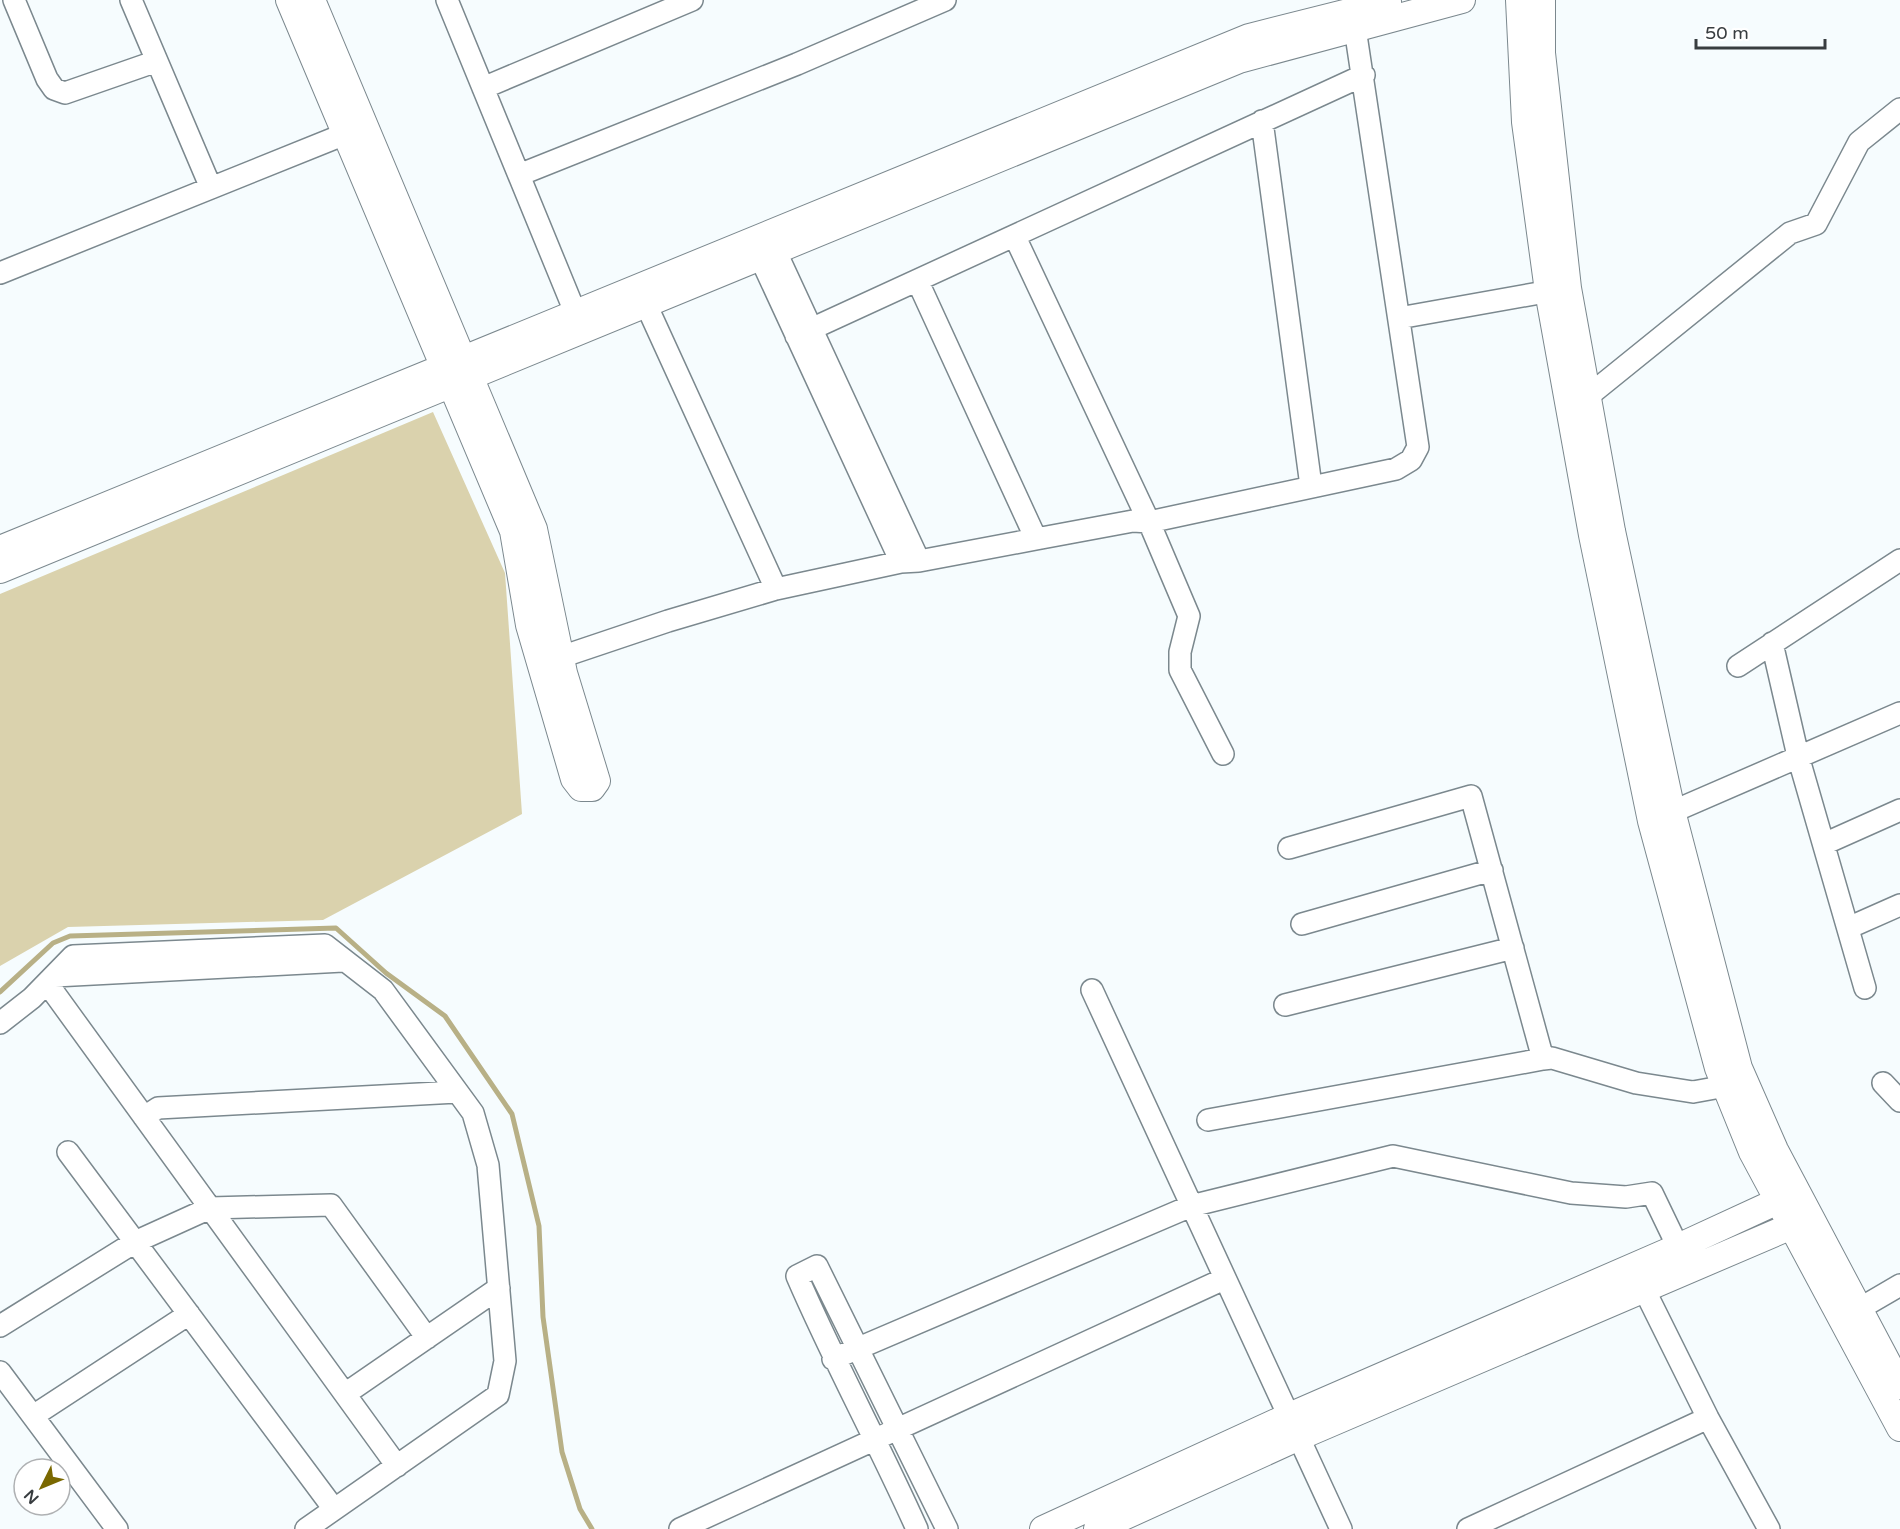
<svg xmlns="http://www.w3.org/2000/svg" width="1900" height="1529" font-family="'Varela Round',sans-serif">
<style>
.green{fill:#dad2ad}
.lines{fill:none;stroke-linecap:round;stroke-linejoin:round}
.stream{stroke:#b8b086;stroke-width:5}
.minor-casing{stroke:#7b888e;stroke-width:24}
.tertiary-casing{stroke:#7b888e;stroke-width:28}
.minor{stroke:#fff;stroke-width:21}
.tertiary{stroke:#fff;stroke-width:26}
</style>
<rect width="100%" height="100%" fill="#f6fcfe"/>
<path class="green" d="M 433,412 L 505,573 L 522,814 L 323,920 L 68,927 L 0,966 L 0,594 Z"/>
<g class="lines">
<path class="stream" d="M 0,992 L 53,943 L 70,936 L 336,928 L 386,973 L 445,1016 L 512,1114 L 539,1226 L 543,1317 L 562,1452 L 580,1509 L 592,1529"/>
<defs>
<path id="minor" d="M 14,0 L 47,79 L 54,89 L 65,93 L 157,61
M 131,0 L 211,188
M 447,0 L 575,312
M 483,88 L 692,0
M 1262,121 L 1311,486
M 519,175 L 797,64 L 945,0
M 769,237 L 919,561
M 1015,237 L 1149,522 L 1189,616 L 1180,652 L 1180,670 L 1223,754
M 754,244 L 901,562
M 0,273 L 345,134
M 918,282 L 1036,539 L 1133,521 L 1149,522 L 1396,469 L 1411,460 L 1418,447 L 1353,15
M 639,289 L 776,589
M 1399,318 L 1562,289
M 796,336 L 1364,75
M 1587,397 L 1790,233 L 1816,224 L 1859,142 L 1900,109
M 1772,643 L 1798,756 L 1865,988
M 546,662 L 668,621 L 776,589 L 901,562 L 919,561 L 1036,539
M 1738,666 L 1900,560
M 1658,818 L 1900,713
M 1824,844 L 1900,810
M 1289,848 L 1471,796 L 1543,1059
M 1302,924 L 1492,870
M 1848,928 L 1900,905
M 55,976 L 343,961
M 47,983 L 397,1466
M 1092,990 L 1341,1529
M 1285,1005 L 1513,948
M 0,1023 L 32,998 L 73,956 L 325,945 L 383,990 L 473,1113 L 488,1165 L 505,1361 L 498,1395 L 306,1529
M 1883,1083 L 1900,1101
M 144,1117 L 158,1108 L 457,1092
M 1208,1120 L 1543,1059 L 1552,1058 L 1636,1083 L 1693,1092 L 1726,1086
M 68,1152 L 334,1509
M 1637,1275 L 1708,1418 L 1769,1529
M 1859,1309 L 1900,1285
M 0,1326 L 135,1242 L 210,1208 L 331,1205 L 427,1338
M 833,1359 L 1191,1206 L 1393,1156 L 1571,1193 L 1626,1197 L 1652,1193 L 1678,1247
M 0,1372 L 117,1529
M 345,1394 L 499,1288
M 33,1416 L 189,1314
M 680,1529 L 1224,1279
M 917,1529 C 879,1444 834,1362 797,1276 L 817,1266 L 947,1529
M 1468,1529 L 1708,1418"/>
<path id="tertiary" d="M 289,0 L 513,531 L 529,625 L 574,779 L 581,788 L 592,788 L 597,781 L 564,673 L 534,529 L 312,0
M 1519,0 L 1525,122 L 1548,291 L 1592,535 L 1651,821 L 1718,1068 L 1752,1152 L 1900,1428
M 1542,0 L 1542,53 L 1568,288 L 1612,531 L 1672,811 L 1739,1068 L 1775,1150 L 1900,1386
M 0,549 L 1249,37 L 1388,2
M 0,570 L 1239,60 L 1462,0
M 1043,1529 L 1287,1417 L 1678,1247 L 1793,1194
M 1097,1529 L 1297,1438 L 1808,1219"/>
</defs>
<use href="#minor" class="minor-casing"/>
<use href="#tertiary" class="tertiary-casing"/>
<use href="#minor" class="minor"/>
<use href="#tertiary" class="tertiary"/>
</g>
<g transform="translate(42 1487) rotate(227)"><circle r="28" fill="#ffffff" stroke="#afb1b3" stroke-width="1.5"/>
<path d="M0-4.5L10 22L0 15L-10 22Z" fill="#7a6800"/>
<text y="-9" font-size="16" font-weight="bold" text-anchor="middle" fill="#383d40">N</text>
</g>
<path d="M1696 39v9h129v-9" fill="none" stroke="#383d40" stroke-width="3"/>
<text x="1705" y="39" font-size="18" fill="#383d40" stroke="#ffffff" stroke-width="4.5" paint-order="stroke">50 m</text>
</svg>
